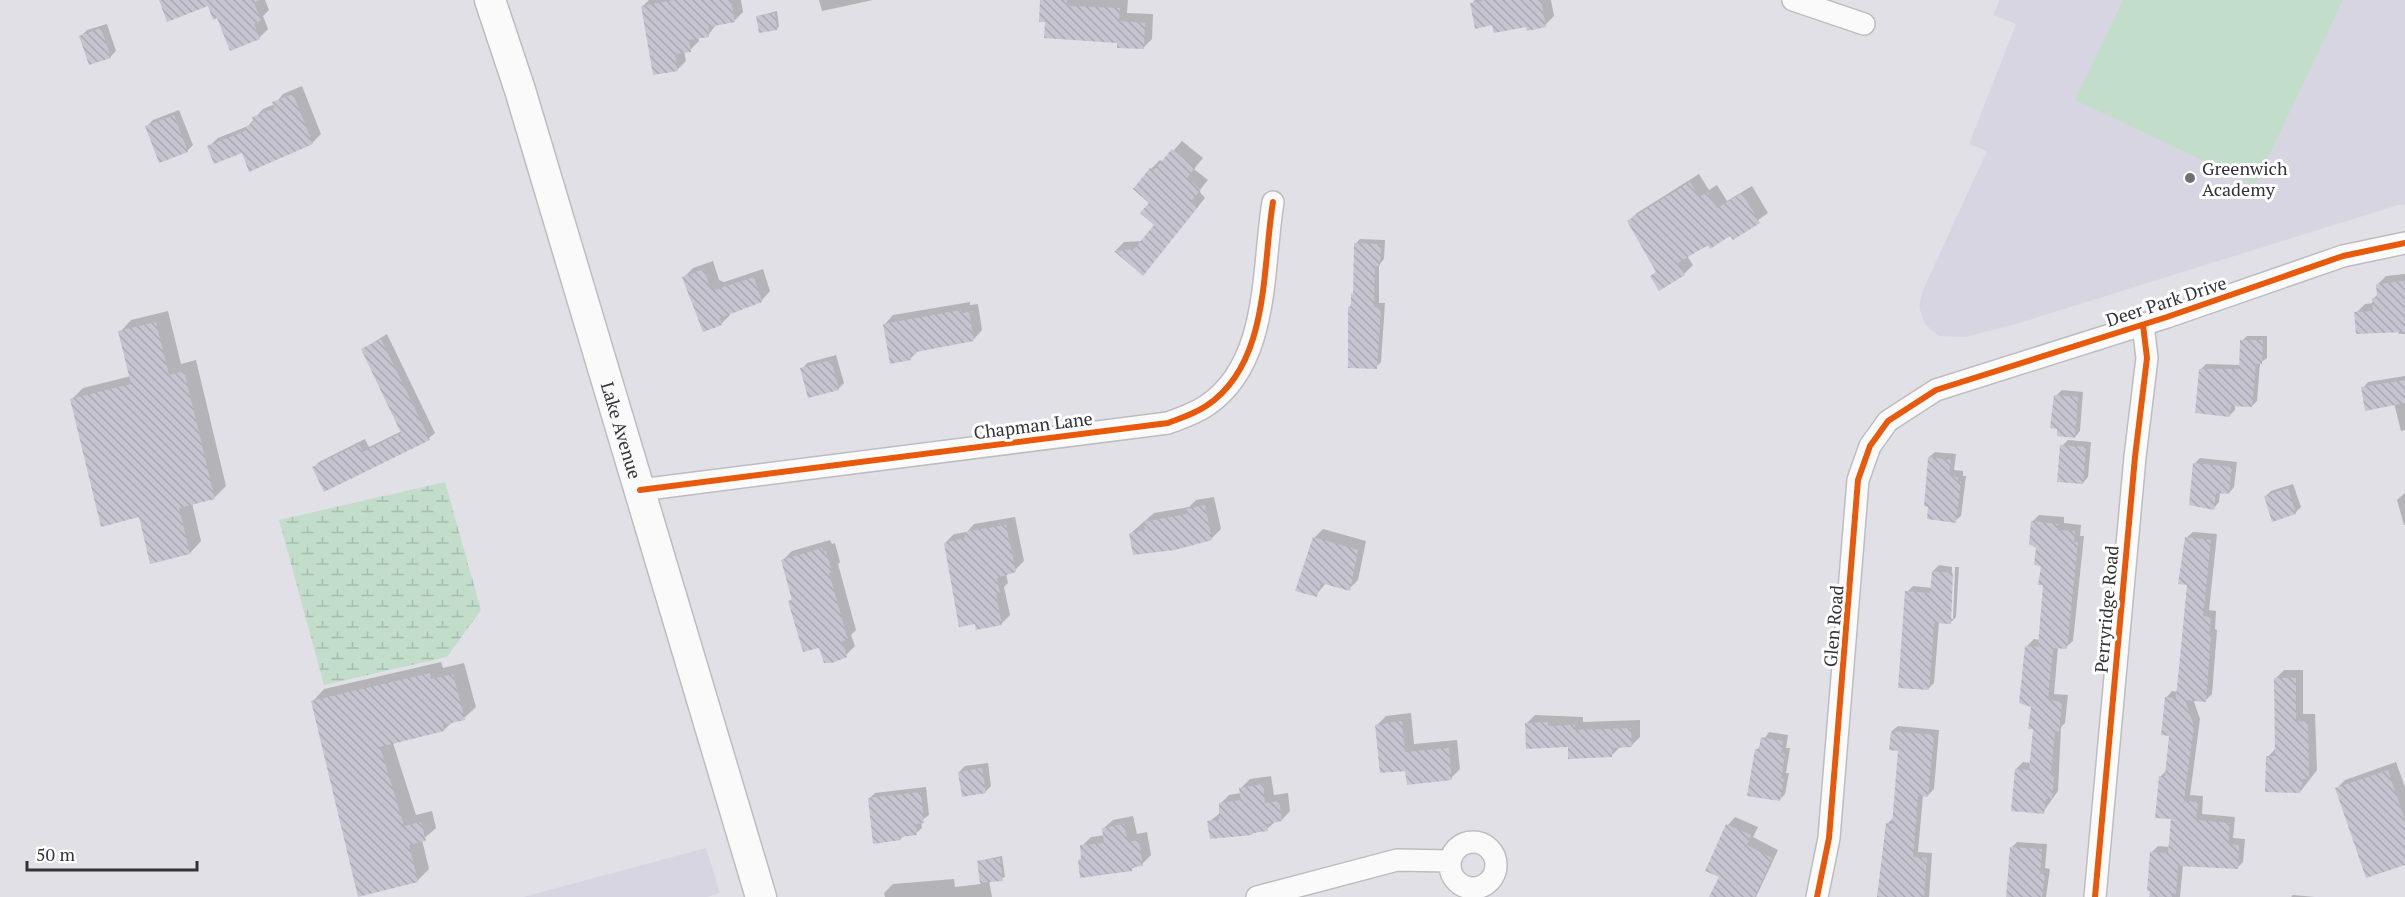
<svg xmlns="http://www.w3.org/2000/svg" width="2405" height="897" font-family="'PT Serif',serif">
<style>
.built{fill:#d7d5e2}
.wetland{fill:url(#wetland-marsh)}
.green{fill:#c2ddc9}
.shadow{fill:#0003}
.building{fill:url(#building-back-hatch)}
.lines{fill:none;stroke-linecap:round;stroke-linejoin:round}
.minor-casing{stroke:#bdbdc1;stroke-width:24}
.secondary-casing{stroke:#bdbdc1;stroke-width:33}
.minor{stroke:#fafafb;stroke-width:21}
.secondary{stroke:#fafafb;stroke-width:30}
.cycleway-casing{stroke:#fff;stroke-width:10}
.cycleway{stroke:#e8590c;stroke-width:6}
.poi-dot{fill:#706f74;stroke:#fff;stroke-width:2}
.labels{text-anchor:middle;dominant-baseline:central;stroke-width:6;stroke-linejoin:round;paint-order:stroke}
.poi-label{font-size:18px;fill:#333236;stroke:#fff;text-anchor:start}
.street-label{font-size:18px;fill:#333236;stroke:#fff}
</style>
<defs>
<pattern id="wetland-marsh" width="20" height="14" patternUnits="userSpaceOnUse" patternTransform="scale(1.5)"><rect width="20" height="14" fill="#c2ddc9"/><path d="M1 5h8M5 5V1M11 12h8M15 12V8" fill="none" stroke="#a7bead"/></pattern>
<pattern id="building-back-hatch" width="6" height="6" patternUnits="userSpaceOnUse" patternTransform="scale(1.5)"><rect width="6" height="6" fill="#c7c4d1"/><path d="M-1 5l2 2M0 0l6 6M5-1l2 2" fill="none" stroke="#aba9b4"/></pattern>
</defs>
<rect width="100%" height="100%" fill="#e1e0e6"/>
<path class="built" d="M 2000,0 L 2405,0 L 2405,205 L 2398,205 L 2016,324 L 1965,337 L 1939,336 L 1925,324 L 1919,307 L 1923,290 L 1987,151 L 1969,144 L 2016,24 L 1993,15 Z
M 706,848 L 720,893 L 707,897 L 523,897 Z"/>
<path class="wetland" d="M 445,482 L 481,610 L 447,657 L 324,685 L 279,520 Z"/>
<path class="green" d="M 2123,0 L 2343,0 L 2255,185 L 2075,100 Z"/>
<path class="shadow" d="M 163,0 L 265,0 L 269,10 L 263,16 L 268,29 L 259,38 L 218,16 L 208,4 Z
M 649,0 L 741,0 L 743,12 L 734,21 L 717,24 L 708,35 L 698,37 L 699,41 L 690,50 L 684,51 L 686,61 L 677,70 L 643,6 Z
M 819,0 L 873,0 L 822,11 Z
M 1041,0 L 1128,0 L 1127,13 L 1153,14 L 1152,39 L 1143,48 L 1047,21 Z
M 1475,0 L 1551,0 L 1554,16 L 1545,25 L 1493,23 L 1472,4 Z
M 777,11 L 779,26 L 777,29 L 758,16 Z
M 107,24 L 116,51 L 110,57 L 81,36 L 87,30 Z
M 302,86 L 321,134 L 312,143 L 243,152 L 209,146 L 218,138 L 248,126 L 263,109 L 275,104 L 283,94 Z
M 179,110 L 193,145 L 187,151 L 147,126 L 153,120 Z
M 1182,141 L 1203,158 L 1194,169 L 1208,180 L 1199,191 L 1205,198 L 1143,274 L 1116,250 L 1124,242 L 1143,241 L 1156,225 L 1151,202 L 1151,169 L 1160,160 L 1163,162 Z
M 1699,174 L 1709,190 L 1717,185 L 1727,201 L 1752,186 L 1768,213 L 1733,238 L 1731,234 L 1687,256 L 1693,265 L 1684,274 L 1652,276 L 1657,271 L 1629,221 L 1637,213 Z
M 1360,239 L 1385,240 L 1384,259 L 1379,265 L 1379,303 L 1385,303 L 1381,362 L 1376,367 L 1350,307 L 1355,292 L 1355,244 Z
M 713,261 L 719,280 L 724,282 L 763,269 L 770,291 L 762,300 L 729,312 L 730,315 L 721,324 L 684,277 L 693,268 Z
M 2405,274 L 2405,334 L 2399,334 L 2398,331 L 2356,313 L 2365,304 L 2374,303 L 2373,299 L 2378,294 L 2377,285 L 2386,276 Z
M 970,302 L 970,305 L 978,304 L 982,330 L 974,339 L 919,350 L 910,359 L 885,324 L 893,315 Z
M 168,311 L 181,364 L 196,360 L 226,486 L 215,497 L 192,503 L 201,541 L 190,553 L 140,516 L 71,400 L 83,388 L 131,376 L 120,332 L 131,320 Z
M 387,334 L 435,433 L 429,438 L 325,490 L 314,467 L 319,462 L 365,439 L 369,447 L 402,431 L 363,349 Z
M 2247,336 L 2267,336 L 2267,358 L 2260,363 L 2257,401 L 2252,406 L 2235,404 L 2235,410 L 2230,415 L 2201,369 L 2206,364 L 2241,365 L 2242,341 Z
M 836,355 L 844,383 L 838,389 L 802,369 L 807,363 Z
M 2405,376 L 2405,430 L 2401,431 L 2394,403 L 2363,388 L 2368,382 Z
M 2062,390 L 2083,392 L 2080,431 L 2075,437 L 2056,396 Z
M 2068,440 L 2091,442 L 2088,477 L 2083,483 L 2062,446 Z
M 1935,452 L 1956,454 L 1954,470 L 1963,471 L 1963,476 L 1966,476 L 1961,516 L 1955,521 L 1930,505 L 1929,457 Z
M 2200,458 L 2237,462 L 2234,487 L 2229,493 L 2220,492 L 2219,502 L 2214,508 L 2195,463 Z
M 2293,484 L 2301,507 L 2295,513 L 2265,497 L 2271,491 Z
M 2405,493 L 2405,525 L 2404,525 L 2397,500 Z
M 1214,497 L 1221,529 L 1212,538 L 1131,533 L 1154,513 L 1189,507 L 1196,500 Z
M 2039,515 L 2064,517 L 2064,523 L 2081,525 L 2080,536 L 2084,536 L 2073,641 L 2066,647 L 2058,647 L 2054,694 L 2068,695 L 2065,723 L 2061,727 L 2058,791 L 2043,812 L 2016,769 L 2023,762 L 2031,763 L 2034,728 L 2027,646 L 2034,639 L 2040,640 L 2044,584 L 2032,522 Z
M 1015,517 L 1024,561 L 1015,570 L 1006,574 L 1008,583 L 1004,587 L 1010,615 L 1001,624 L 945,543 L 954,534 L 967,532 L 974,524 Z
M 1323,529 L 1366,541 L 1358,580 L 1349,589 L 1326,583 L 1316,595 L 1314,538 Z
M 2193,532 L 2217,534 L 2209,610 L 2216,611 L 2215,629 L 2217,630 L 2212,694 L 2206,700 L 2193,699 L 2200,719 L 2190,795 L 2203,796 L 2202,814 L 2235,817 L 2233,838 L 2245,839 L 2243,862 L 2237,868 L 2183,865 L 2180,897 L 2151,897 L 2152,852 L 2158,846 L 2170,847 L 2173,818 L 2161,776 L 2168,769 L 2171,735 L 2166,698 L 2172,691 L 2178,692 L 2188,583 L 2186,538 Z
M 830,540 L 832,544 L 835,543 L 840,562 L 838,564 L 856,630 L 851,635 L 855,646 L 846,655 L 820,646 L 790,601 L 793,598 L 783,560 L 792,551 Z
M 1939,565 L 1952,567 L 1950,619 L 1953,619 L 1955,567 L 1959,567 L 1956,617 L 1950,623 L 1939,622 L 1934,683 L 1928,689 L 1907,592 L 1913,586 L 1932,588 L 1933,571 Z
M 441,662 L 443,668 L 464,663 L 476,707 L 464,718 L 452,722 L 444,730 L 393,743 L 416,815 L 432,811 L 436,828 L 422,840 L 429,869 L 417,881 L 313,701 L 324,689 Z
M 2284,670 L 2303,670 L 2303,714 L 2315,714 L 2317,770 L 2300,792 L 2268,757 L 2276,748 L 2276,678 Z
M 1411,713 L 1414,744 L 1457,740 L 1460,769 L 1451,778 L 1407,769 L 1377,725 L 1386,716 Z
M 1535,715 L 1583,717 L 1583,722 L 1640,720 L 1640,737 L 1631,746 L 1621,746 L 1612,755 L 1569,745 L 1526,724 Z
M 1898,726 L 1939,730 L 1934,789 L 1928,795 L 1923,795 L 1918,852 L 1932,853 L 1929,897 L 1878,897 L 1887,824 L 1893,818 L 1900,749 L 1892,731 Z
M 1769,732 L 1788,735 L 1786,748 L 1790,748 L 1786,773 L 1789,773 L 1785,794 L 1779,800 L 1757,750 Z
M 2396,762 L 2405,787 L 2405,863 L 2336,789 L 2345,780 Z
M 988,763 L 991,786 L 985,792 L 959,772 L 965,766 Z
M 1271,776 L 1274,795 L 1288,793 L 1290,811 L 1282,820 L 1276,821 L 1267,829 L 1251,834 L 1209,822 L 1220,813 L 1220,804 L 1229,795 L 1241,793 L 1241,788 L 1250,779 Z
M 926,787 L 929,815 L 921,821 L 922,828 L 916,833 L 905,835 L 900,839 L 869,799 L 875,793 Z
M 1133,816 L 1137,834 L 1147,832 L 1151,855 L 1142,864 L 1131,869 L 1079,860 L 1082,858 L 1082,846 L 1091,837 L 1105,835 L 1104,828 L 1113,820 Z
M 1735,817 L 1758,827 L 1753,837 L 1778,850 L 1756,897 L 1711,897 L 1721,876 L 1707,870 L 1728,825 Z
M 2017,842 L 2047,844 L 2045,868 L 2050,869 L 2046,897 L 2007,897 L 2012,847 Z
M 1002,856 L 1005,877 L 989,881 L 992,897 L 885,897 L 884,893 L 893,884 L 954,879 L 955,887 L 981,884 L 978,861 Z
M 2293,895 L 2315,897 L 2291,897 Z"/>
<path class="building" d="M 159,0 L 260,0 L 254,3 L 261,20 L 254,24 L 260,39 L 230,51 L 217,18 L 213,20 L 208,6 L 167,22 Z
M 674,0 L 731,0 L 735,22 L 709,27 L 709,37 L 689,40 L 691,52 L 675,54 L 678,71 L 653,75 L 641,6 Z
M 1040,0 L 1067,0 L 1067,6 L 1120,8 L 1119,21 L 1145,23 L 1144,49 L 1117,48 L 1117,43 L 1044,38 L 1045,22 L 1039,22 Z
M 1486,0 L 1541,0 L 1546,27 L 1527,31 L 1526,27 L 1494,33 L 1492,25 L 1475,29 L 1470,3 Z
M 775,13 L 777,30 L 759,33 L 756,16 Z
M 101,28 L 111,58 L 89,65 L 79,36 Z
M 293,94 L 313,144 L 249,172 L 242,153 L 214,164 L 207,146 L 245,131 L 244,128 L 254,122 L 252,117 L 275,108 L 272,102 Z
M 174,115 L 188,152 L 159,163 L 145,126 Z
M 1172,149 L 1195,168 L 1187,178 L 1201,190 L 1191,201 L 1198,207 L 1143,276 L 1114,251 L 1134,249 L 1154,225 L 1140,213 L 1149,203 L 1133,189 L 1150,168 L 1154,170 Z
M 1690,182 L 1699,197 L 1707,192 L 1717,208 L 1742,193 L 1760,223 L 1733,240 L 1730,236 L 1710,249 L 1708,245 L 1678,263 L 1685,275 L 1659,291 L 1650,276 L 1656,272 L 1627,221 Z
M 1354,243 L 1381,244 L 1380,266 L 1375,266 L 1374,307 L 1381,308 L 1377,369 L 1348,368 L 1348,307 L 1351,306 L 1351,293 L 1353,294 Z
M 704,269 L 710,288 L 715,290 L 754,277 L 762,302 L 720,318 L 722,325 L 703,332 L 682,277 Z
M 2405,281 L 2405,332 L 2356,334 L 2354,312 L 2373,311 L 2372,298 L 2377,298 L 2376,284 Z
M 961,310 L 961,313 L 969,312 L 974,341 L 916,352 L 916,354 L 910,355 L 911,360 L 890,364 L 883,324 Z
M 156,322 L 169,375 L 184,371 L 215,499 L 179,508 L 190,554 L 150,564 L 139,517 L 101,527 L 70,399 L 131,384 L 118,331 Z
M 381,339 L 430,440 L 324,492 L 312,467 L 359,444 L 363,452 L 401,433 L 361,349 Z
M 2240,340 L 2263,340 L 2262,364 L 2256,364 L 2252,407 L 2231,406 L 2230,417 L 2195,413 L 2199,369 L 2239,369 Z
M 831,360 L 839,390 L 808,398 L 800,368 Z
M 2405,380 L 2405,403 L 2365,411 L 2361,387 Z
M 2054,395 L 2078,397 L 2075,438 L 2057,436 L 2057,429 L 2050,428 Z
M 2060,445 L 2086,447 L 2083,484 L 2057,482 Z
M 1928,457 L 1951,460 L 1949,475 L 1958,477 L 1958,482 L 1961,482 L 1956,523 L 1927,519 L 1928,507 L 1924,506 Z
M 2193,463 L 2232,467 L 2229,494 L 2216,493 L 2214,510 L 2189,505 Z
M 2288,488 L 2296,514 L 2272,522 L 2264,496 Z
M 1205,505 L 1212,540 L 1175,550 L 1133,555 L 1129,533 L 1145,530 L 1144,522 L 1186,514 L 1186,509 Z
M 2031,521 L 2058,524 L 2057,530 L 2075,531 L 2074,542 L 2078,542 L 2067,649 L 2053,648 L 2048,700 L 2062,702 L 2059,732 L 2055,731 L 2051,772 L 2054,777 L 2052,799 L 2046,799 L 2044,814 L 2011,811 L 2015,769 L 2029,770 L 2033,729 L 2028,729 L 2031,707 L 2019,703 L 2025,646 L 2044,647 L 2038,646 L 2043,585 L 2038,585 L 2041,566 L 2034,565 L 2036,548 L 2029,544 Z
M 1006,525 L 1016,572 L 997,578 L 1000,593 L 996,594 L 1002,625 L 976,630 L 975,624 L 959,627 L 944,543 L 965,538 L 964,532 Z
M 1313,537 L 1358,550 L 1350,591 L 1321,583 L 1317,597 L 1295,591 Z
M 2185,537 L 2211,540 L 2203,616 L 2211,617 L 2209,635 L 2211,635 L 2206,702 L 2185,700 L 2194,726 L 2184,801 L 2198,802 L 2196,820 L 2230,823 L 2228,844 L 2239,845 L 2238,869 L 2178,866 L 2176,894 L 2172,893 L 2172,897 L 2149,897 L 2150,891 L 2147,891 L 2150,852 L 2168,853 L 2171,819 L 2155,818 L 2159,776 L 2165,776 L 2169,736 L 2161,735 L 2165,697 L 2176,698 L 2187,585 L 2178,584 Z
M 822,548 L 823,552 L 826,551 L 832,572 L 829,573 L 848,640 L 842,641 L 847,657 L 832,663 L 824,663 L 819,648 L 803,652 L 788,601 L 792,600 L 781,560 Z
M 1932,571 L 1953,573 L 1951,624 L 1934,623 L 1929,690 L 1898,688 L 1905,591 L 1930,593 Z
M 430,673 L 431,679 L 453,674 L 465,720 L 443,725 L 444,731 L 380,747 L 404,826 L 421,822 L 426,841 L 409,845 L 418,882 L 358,897 L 311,701 Z
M 2274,678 L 2296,678 L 2296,721 L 2308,722 L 2309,779 L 2303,779 L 2300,793 L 2265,792 L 2266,756 L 2275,756 Z
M 1402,721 L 1405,752 L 1449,748 L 1452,780 L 1407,785 L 1405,771 L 1380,773 L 1375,725 Z
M 1548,722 L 1548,726 L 1575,725 L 1575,730 L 1631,728 L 1632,747 L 1612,748 L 1612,757 L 1568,759 L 1568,747 L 1526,749 L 1525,723 Z
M 1891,731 L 1934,735 L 1928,797 L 1918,796 L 1913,857 L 1927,858 L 1924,897 L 1877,897 L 1886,823 L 1892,824 L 1898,751 L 1889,750 Z
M 1761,737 L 1783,741 L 1781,753 L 1785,754 L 1781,778 L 1784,779 L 1780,801 L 1747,796 L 1755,749 L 1759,749 Z
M 982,768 L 986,793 L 962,797 L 958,772 Z
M 2388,770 L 2405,820 L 2405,865 L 2366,878 L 2335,788 Z
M 1263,784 L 1265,803 L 1279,801 L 1282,821 L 1267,824 L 1268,831 L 1251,833 L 1252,835 L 1210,839 L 1207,821 L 1219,820 L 1219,803 L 1241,800 L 1239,788 Z
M 921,792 L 924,823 L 916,824 L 917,835 L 901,837 L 901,840 L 873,844 L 868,798 Z
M 1124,824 L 1128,842 L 1139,840 L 1143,866 L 1132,867 L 1132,871 L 1080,878 L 1078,860 L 1081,859 L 1080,845 L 1104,843 L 1102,828 Z
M 1726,824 L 1751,835 L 1747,845 L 1772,858 L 1755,897 L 1709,897 L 1719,877 L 1705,871 Z
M 2010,847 L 2042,849 L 2040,874 L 2045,874 L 2042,897 L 2006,897 Z
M 1000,858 L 1003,881 L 980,883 L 977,861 Z"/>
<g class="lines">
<defs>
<path id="minor" d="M 1793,0 L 1864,24
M 640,490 L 1168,423 C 1181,418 1194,414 1206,406 C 1270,364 1262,268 1273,202
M1450 865a23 23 0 1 1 46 0a23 23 0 1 1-46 0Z
M 1257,897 L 1397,860 L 1450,861
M 1817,897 L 1829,838 L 1858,480 L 1870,446 L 1888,421 L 1936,390 L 2167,317 L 2343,256 L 2405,243
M 2095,897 L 2135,457 L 2147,358 L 2143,325"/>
<g id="secondary">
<path id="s1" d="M 490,0 L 520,90 L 761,897"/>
</g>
</defs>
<use href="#minor" class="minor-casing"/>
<use href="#secondary" class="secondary-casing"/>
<use href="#minor" class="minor"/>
<use href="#secondary" class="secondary"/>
<defs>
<path id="cycleway" d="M 640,490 L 1168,423 C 1181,418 1194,414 1206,406 C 1270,364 1262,268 1273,202
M 1817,897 L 1829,838 L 1858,480 L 1870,446 L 1888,421 L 1936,390 L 2167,317 L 2343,256 L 2405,243
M 2095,897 L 2135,457 L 2147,358 L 2143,325"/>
</defs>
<use href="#cycleway" class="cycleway-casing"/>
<use href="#cycleway" class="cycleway"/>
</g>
<circle class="poi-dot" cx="2190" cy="178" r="6"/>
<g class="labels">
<g class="poi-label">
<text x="2202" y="168">Greenwich<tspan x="2202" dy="21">Academy</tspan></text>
</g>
<g class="street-label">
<text transform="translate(2166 301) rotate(-18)">Deer Park Drive</text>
<text transform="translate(1033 425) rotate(-7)">Chapman Lane</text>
<text stroke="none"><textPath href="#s1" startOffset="450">Lake Avenue</textPath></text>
<text transform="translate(2106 609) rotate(-85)">Perryridge Road</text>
<text transform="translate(1833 626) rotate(-85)">Glen Road</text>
</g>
</g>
<path d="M27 861v9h170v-9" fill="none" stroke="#333236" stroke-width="3"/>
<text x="36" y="861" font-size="18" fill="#333236" stroke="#ffffff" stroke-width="4.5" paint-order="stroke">50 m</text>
</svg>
